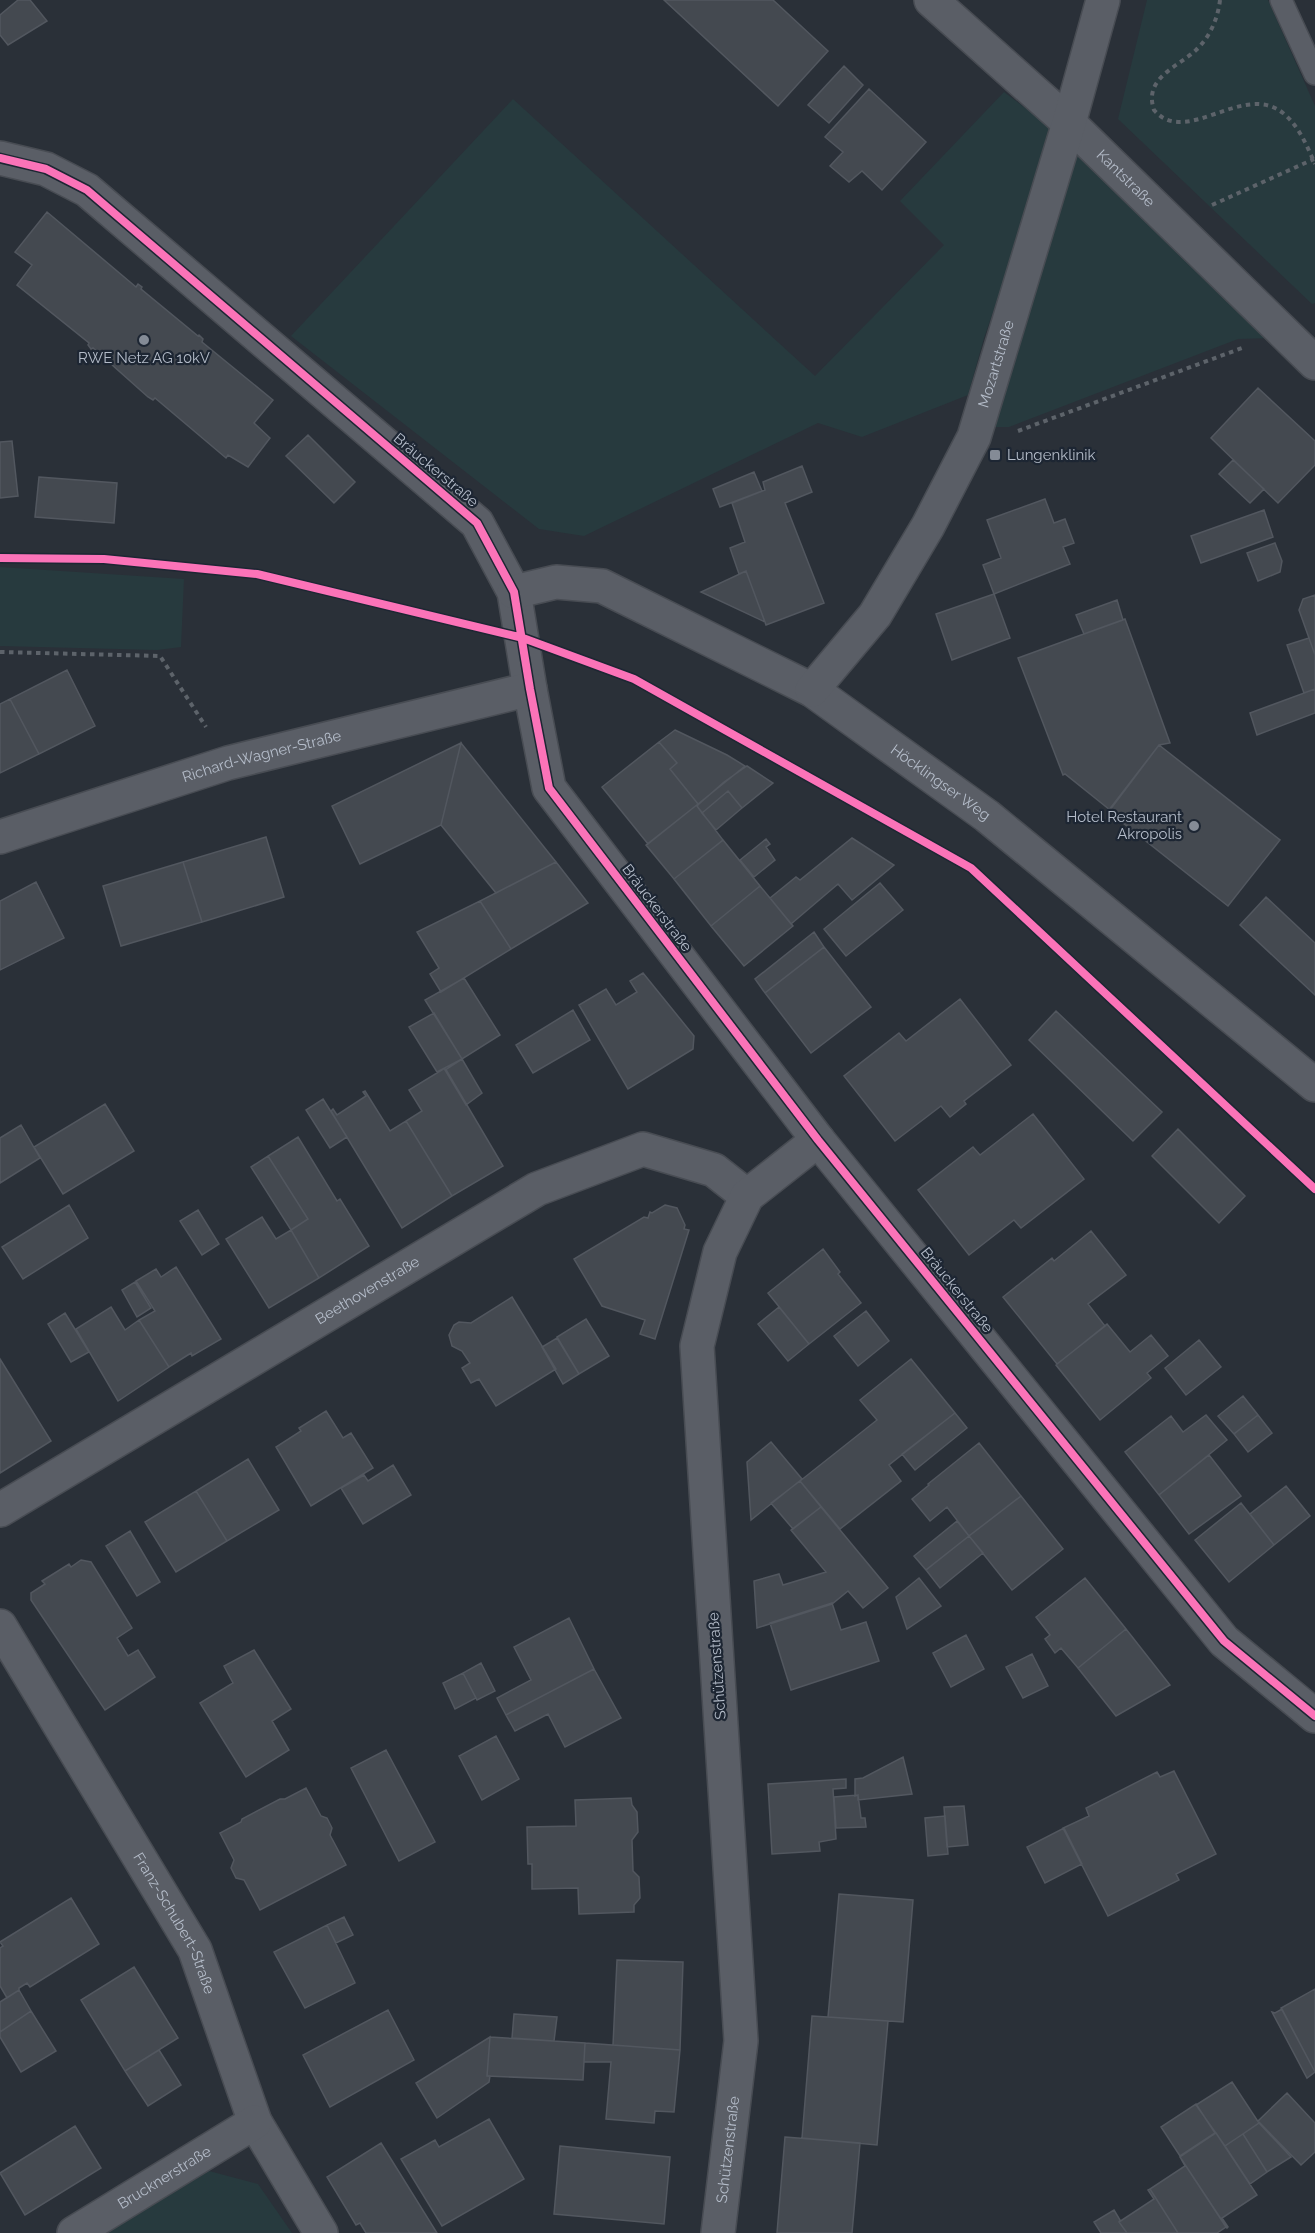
<svg xmlns="http://www.w3.org/2000/svg" width="1315" height="2233" font-family="Raleway,sans-serif">
<style>
.green{fill:#273a3e}
.building{fill:#444950;stroke:#52575f;stroke-width:1.5}
.lines{fill:none;stroke-linecap:round;stroke-linejoin:round}
.service-casing{stroke:#484c53;stroke-width:24}
.minor-casing{stroke:#484c53;stroke-width:36}
.path{stroke:#5d636a;stroke-width:4;stroke-dasharray:4.5 4.5;stroke-linecap:butt}
.service{stroke:#5a5e66;stroke-width:21}
.minor{stroke:#5a5e66;stroke-width:33}
.cycleway-casing{stroke:#1d2633;stroke-width:11}
.cycleway{stroke:#fb73b8;stroke-width:8}
.poi-dot{fill:#848b96;stroke:#1d2633;stroke-width:2}
.labels{text-anchor:middle;dominant-baseline:central;stroke-width:4.5;stroke-linejoin:round;paint-order:stroke}
.street-label{font-size:15px;fill:#b4bcc9;stroke:#1d2633}
.poi-label{font-size:15px;fill:#b4bcc9;stroke:#1d2633}
</style>
<rect width="100%" height="100%" fill="#2a3038"/>
<path class="green" d="M 1147,0 L 1268,0 L 1315,106 L 1315,303 L 1312,304 L 1118,119 Z
M 1004,92 L 1056,131 L 984,338 L 968,395 L 862,437 L 818,423 L 584,536 L 539,529 L 291,336 L 513,99 L 815,376 L 944,245 L 900,201 Z
M 1074,140 L 1275,338 L 1238,339 L 1009,427 L 989,427 Z
M 0,567 L 184,579 L 181,647 L 157,650 L 0,646 Z
M 209,2171 L 258,2184 L 292,2233 L 107,2233 Z"/>
<path class="building" d="M 18,0 L 30,0 L 47,21 L 8,45 L 0,35 L 0,15 Z
M 664,0 L 773,0 L 828,51 L 778,106 Z
M 844,66 L 863,85 L 829,123 L 808,105 Z
M 869,89 L 926,142 L 882,190 L 862,171 L 849,182 L 830,166 L 843,152 L 825,137 Z
M 47,212 L 136,287 L 138,284 L 142,287 L 141,289 L 198,336 L 199,335 L 203,339 L 202,342 L 273,400 L 254,423 L 270,438 L 248,467 L 228,455 L 226,458 L 155,398 L 153,400 L 148,397 L 93,348 L 91,349 L 88,345 L 89,343 L 17,285 L 32,265 L 15,252 Z
M 1258,388 L 1315,441 L 1315,465 L 1278,503 L 1211,438 Z
M 308,435 L 355,482 L 334,503 L 286,456 Z
M 12,441 L 18,496 L 0,498 L 0,442 Z
M 1233,460 L 1264,489 L 1250,503 L 1219,474 Z
M 802,466 L 812,492 L 785,503 L 824,603 L 766,625 L 746,571 L 739,574 L 730,548 L 745,542 L 732,503 L 765,490 L 763,482 Z
M 754,472 L 762,491 L 720,507 L 713,489 Z
M 39,477 L 117,483 L 114,523 L 35,517 Z
M 1045,499 L 1054,523 L 1065,519 L 1074,543 L 1063,547 L 1070,564 L 994,594 L 983,565 L 1001,558 L 987,520 Z
M 1264,510 L 1273,537 L 1201,563 L 1191,536 Z
M 1275,543 L 1282,561 L 1280,572 L 1258,581 L 1247,553 Z
M 746,571 L 765,622 L 701,592 Z
M 994,594 L 1010,638 L 952,660 L 936,614 Z
M 1315,595 L 1315,655 L 1299,610 L 1303,599 Z
M 1117,600 L 1123,620 L 1084,634 L 1076,615 Z
M 1125,619 L 1170,743 L 1159,745 L 1110,810 L 1065,774 L 1063,775 L 1018,658 Z
M 1309,638 L 1315,655 L 1315,689 L 1304,693 L 1287,645 Z
M 67,670 L 95,726 L 39,754 L 10,699 Z
M 1315,689 L 1315,713 L 1257,735 L 1250,713 Z
M 10,699 L 39,754 L 0,773 L 0,704 Z
M 675,730 L 727,755 L 745,766 L 698,804 L 670,769 L 677,763 L 659,742 Z
M 659,742 L 677,763 L 670,769 L 698,804 L 648,844 L 602,787 Z
M 461,743 L 441,825 L 360,864 L 332,806 Z
M 461,743 L 556,862 L 496,893 L 441,825 Z
M 1159,745 L 1280,840 L 1228,906 L 1108,811 Z
M 747,766 L 773,783 L 742,808 L 728,791 L 702,813 L 697,806 L 699,804 L 724,782 Z
M 728,791 L 742,808 L 716,830 L 702,813 Z
M 698,804 L 697,806 L 723,840 L 674,879 L 646,845 Z
M 266,837 L 284,897 L 202,922 L 183,862 Z
M 852,838 L 894,865 L 852,900 L 838,884 L 791,924 L 770,898 L 796,877 L 800,880 Z
M 766,839 L 770,844 L 766,847 L 775,860 L 754,877 L 740,860 Z
M 723,840 L 760,886 L 711,926 L 674,879 Z
M 183,862 L 202,922 L 121,946 L 103,886 Z
M 556,862 L 588,903 L 511,949 L 480,901 Z
M 36,882 L 64,938 L 0,970 L 0,901 Z
M 880,883 L 903,910 L 846,956 L 824,929 Z
M 760,886 L 793,926 L 744,966 L 711,926 Z
M 1266,897 L 1315,943 L 1315,995 L 1240,925 Z
M 480,901 L 511,949 L 441,992 L 430,974 L 439,968 L 417,932 Z
M 814,932 L 824,947 L 765,993 L 755,979 Z
M 824,947 L 871,1007 L 811,1053 L 765,993 Z
M 643,973 L 694,1036 L 693,1049 L 628,1089 L 579,1005 L 606,989 L 616,1005 L 637,992 L 630,981 Z
M 464,978 L 500,1035 L 462,1059 L 425,1000 Z
M 960,999 L 1011,1065 L 964,1101 L 966,1104 L 950,1117 L 941,1106 L 895,1141 L 844,1076 L 899,1033 L 906,1041 Z
M 573,1010 L 590,1040 L 533,1073 L 516,1045 Z
M 1056,1011 L 1162,1112 L 1133,1141 L 1029,1040 Z
M 434,1013 L 462,1059 L 437,1072 L 409,1027 Z
M 462,1059 L 482,1093 L 466,1105 L 445,1070 Z
M 445,1068 L 503,1166 L 452,1196 L 406,1121 L 422,1111 L 409,1090 Z
M 365,1091 L 390,1131 L 406,1121 L 452,1196 L 402,1228 L 331,1111 L 333,1109 L 337,1115 L 366,1096 L 363,1092 Z
M 323,1099 L 347,1137 L 330,1148 L 306,1110 Z
M 105,1104 L 134,1151 L 63,1194 L 34,1147 Z
M 1033,1114 L 1084,1179 L 1021,1228 L 1014,1220 L 969,1255 L 918,1190 L 973,1147 L 980,1155 Z
M 21,1125 L 40,1158 L 0,1183 L 0,1138 Z
M 1178,1129 L 1245,1196 L 1219,1223 L 1152,1156 Z
M 298,1137 L 337,1201 L 340,1199 L 369,1246 L 319,1278 L 291,1230 L 308,1219 L 268,1156 Z
M 268,1156 L 308,1219 L 291,1230 L 251,1167 Z
M 69,1205 L 88,1238 L 23,1279 L 2,1247 Z
M 665,1205 L 677,1208 L 685,1225 L 684,1229 L 689,1230 L 655,1339 L 640,1334 L 645,1320 L 602,1306 L 574,1259 L 644,1217 L 648,1218 L 650,1212 L 652,1213 Z
M 198,1210 L 219,1244 L 202,1255 L 180,1221 Z
M 262,1217 L 276,1239 L 291,1230 L 319,1278 L 269,1308 L 226,1239 Z
M 1091,1231 L 1126,1275 L 1088,1304 L 1105,1326 L 1057,1364 L 1003,1297 L 1052,1258 L 1054,1261 Z
M 823,1249 L 840,1272 L 838,1274 L 861,1303 L 809,1344 L 768,1293 Z
M 176,1267 L 221,1339 L 192,1356 L 191,1353 L 169,1367 L 139,1320 L 155,1311 L 136,1281 L 156,1269 L 161,1277 Z
M 135,1282 L 151,1308 L 137,1317 L 122,1290 Z
M 512,1297 L 556,1369 L 496,1406 L 479,1379 L 471,1383 L 462,1368 L 470,1363 L 462,1351 L 452,1346 L 449,1335 L 454,1325 L 459,1322 L 471,1323 Z
M 111,1307 L 125,1330 L 139,1320 L 169,1367 L 118,1401 L 76,1329 Z
M 779,1307 L 809,1344 L 788,1361 L 758,1324 Z
M 866,1311 L 889,1341 L 858,1366 L 834,1336 Z
M 65,1313 L 89,1352 L 71,1362 L 48,1324 Z
M 586,1319 L 609,1356 L 579,1374 L 557,1337 Z
M 1107,1324 L 1130,1352 L 1151,1335 L 1168,1356 L 1147,1373 L 1151,1378 L 1100,1420 L 1056,1365 Z
M 557,1338 L 579,1374 L 563,1384 L 542,1347 Z
M 1199,1340 L 1221,1367 L 1186,1395 L 1165,1368 Z
M 0,1359 L 51,1441 L 0,1473 Z
M 911,1359 L 955,1413 L 889,1465 L 901,1481 L 840,1529 L 800,1481 L 877,1420 L 860,1400 Z
M 1243,1396 L 1258,1415 L 1234,1434 L 1218,1416 Z
M 326,1411 L 343,1438 L 351,1433 L 373,1468 L 311,1506 L 276,1447 L 301,1431 L 299,1428 Z
M 955,1413 L 967,1428 L 915,1470 L 902,1454 Z
M 1206,1415 L 1227,1440 L 1159,1495 L 1125,1452 L 1171,1416 L 1183,1432 Z
M 1258,1415 L 1272,1433 L 1248,1452 L 1234,1434 Z
M 771,1442 L 802,1479 L 751,1520 L 747,1462 Z
M 979,1443 L 1021,1496 L 969,1536 L 947,1507 L 930,1521 L 912,1499 L 929,1485 L 928,1484 Z
M 1209,1455 L 1241,1496 L 1189,1534 L 1159,1495 Z
M 248,1459 L 279,1510 L 227,1541 L 196,1491 Z
M 393,1465 L 411,1495 L 363,1524 L 341,1488 L 364,1475 L 368,1481 Z
M 800,1481 L 821,1507 L 793,1529 L 771,1503 Z
M 1286,1486 L 1310,1516 L 1274,1545 L 1250,1514 Z
M 196,1491 L 227,1541 L 176,1572 L 145,1522 Z
M 1021,1496 L 1063,1549 L 1012,1590 L 969,1536 Z
M 1241,1503 L 1274,1545 L 1229,1582 L 1195,1540 Z
M 821,1507 L 888,1588 L 863,1608 L 848,1591 L 832,1604 L 757,1628 L 754,1581 L 779,1574 L 783,1585 L 826,1572 L 791,1530 Z
M 957,1521 L 969,1536 L 926,1570 L 914,1556 Z
M 130,1531 L 160,1582 L 137,1596 L 106,1546 Z
M 969,1536 L 983,1553 L 940,1588 L 926,1570 Z
M 81,1560 L 91,1562 L 132,1628 L 117,1638 L 128,1656 L 138,1650 L 155,1677 L 105,1710 L 31,1600 L 31,1593 L 45,1584 L 42,1581 L 69,1564 L 71,1567 Z
M 919,1578 L 941,1606 L 907,1629 L 896,1597 Z
M 1085,1578 L 1126,1629 L 1078,1668 L 1061,1648 L 1055,1653 L 1045,1639 L 1050,1635 L 1036,1617 Z
M 832,1603 L 841,1630 L 866,1622 L 879,1661 L 791,1690 L 770,1623 Z
M 569,1618 L 594,1669 L 506,1715 L 497,1698 L 531,1680 L 514,1647 Z
M 1126,1629 L 1170,1685 L 1116,1716 L 1078,1668 Z
M 966,1635 L 984,1669 L 951,1687 L 933,1653 Z
M 254,1650 L 291,1709 L 272,1721 L 289,1750 L 246,1777 L 200,1703 L 233,1683 L 224,1666 Z
M 1032,1654 L 1048,1686 L 1023,1698 L 1006,1667 Z
M 481,1663 L 495,1691 L 477,1700 L 463,1673 Z
M 594,1669 L 621,1718 L 565,1747 L 548,1714 L 515,1731 L 506,1715 Z
M 463,1673 L 476,1698 L 455,1709 L 443,1683 Z
M 496,1736 L 519,1779 L 482,1800 L 459,1756 Z
M 386,1750 L 435,1842 L 399,1861 L 351,1768 Z
M 903,1757 L 912,1794 L 858,1800 L 858,1795 L 855,1796 L 855,1779 L 863,1778 Z
M 1174,1771 L 1216,1854 L 1176,1874 L 1179,1880 L 1108,1916 L 1063,1828 L 1089,1816 L 1086,1808 L 1157,1772 L 1160,1777 Z
M 846,1779 L 846,1788 L 833,1789 L 836,1839 L 819,1842 L 820,1851 L 772,1854 L 768,1784 Z
M 306,1788 L 321,1816 L 327,1818 L 332,1828 L 330,1835 L 346,1865 L 260,1910 L 244,1880 L 236,1878 L 231,1868 L 234,1860 L 220,1833 L 241,1822 L 242,1819 L 280,1799 L 285,1799 Z
M 858,1795 L 861,1818 L 865,1818 L 866,1827 L 836,1828 L 834,1797 Z
M 631,1798 L 632,1805 L 637,1812 L 638,1832 L 632,1840 L 633,1871 L 639,1877 L 640,1898 L 634,1905 L 634,1912 L 579,1914 L 578,1888 L 532,1889 L 532,1864 L 528,1864 L 527,1827 L 576,1826 L 575,1800 Z
M 964,1806 L 968,1845 L 947,1847 L 944,1807 Z
M 945,1816 L 948,1854 L 928,1856 L 925,1818 Z
M 1064,1828 L 1082,1864 L 1045,1883 L 1027,1847 Z
M 839,1894 L 913,1900 L 903,2022 L 828,2017 Z
M 71,1898 L 99,1944 L 30,1987 L 27,1983 L 19,1988 L 19,1990 L 7,1998 L 0,1986 L 0,1948 L 3,1946 L 0,1942 Z
M 344,1917 L 353,1935 L 336,1943 L 327,1925 Z
M 327,1925 L 355,1983 L 305,2008 L 274,1952 Z
M 617,1960 L 683,1962 L 680,2050 L 613,2045 Z
M 134,1967 L 178,2038 L 125,2071 L 81,2000 Z
M 1315,1989 L 1315,2072 L 1281,2008 Z
M 19,1990 L 31,2011 L 0,2032 L 0,2002 Z
M 1282,2009 L 1315,2072 L 1307,2078 L 1272,2012 L 1275,2013 Z
M 388,2010 L 414,2060 L 330,2107 L 303,2055 Z
M 31,2011 L 56,2051 L 21,2072 L 0,2037 L 0,2032 Z
M 514,2014 L 557,2017 L 554,2041 L 512,2038 Z
M 812,2016 L 888,2021 L 877,2145 L 802,2138 Z
M 490,2037 L 487,2076 L 490,2076 L 489,2082 L 437,2118 L 416,2083 Z
M 490,2037 L 585,2043 L 583,2080 L 487,2076 Z
M 585,2043 L 680,2050 L 674,2112 L 655,2111 L 654,2123 L 606,2119 L 611,2062 L 584,2062 Z
M 159,2050 L 181,2085 L 148,2106 L 125,2071 Z
M 1232,2082 L 1259,2123 L 1225,2146 L 1196,2105 Z
M 1287,2093 L 1315,2123 L 1315,2152 L 1301,2165 L 1258,2121 Z
M 1196,2104 L 1215,2133 L 1180,2156 L 1161,2127 Z
M 489,2119 L 524,2179 L 442,2226 L 401,2159 L 435,2140 L 439,2147 Z
M 1259,2123 L 1291,2157 L 1267,2172 L 1243,2134 Z
M 75,2126 L 101,2168 L 25,2215 L 0,2173 Z
M 1216,2133 L 1257,2195 L 1222,2218 L 1228,2227 L 1227,2228 L 1180,2157 Z
M 1243,2134 L 1267,2172 L 1250,2184 L 1225,2146 Z
M 785,2137 L 860,2143 L 852,2233 L 777,2233 Z
M 381,2143 L 437,2233 L 366,2233 L 360,2223 L 356,2225 L 327,2177 Z
M 560,2146 L 670,2157 L 664,2224 L 554,2214 Z
M 1180,2157 L 1226,2227 L 1217,2233 L 1178,2233 L 1150,2189 L 1185,2166 Z
M 1150,2189 L 1178,2233 L 1127,2233 L 1119,2222 L 1154,2199 L 1148,2190 Z
M 1114,2210 L 1120,2220 L 1119,2222 L 1127,2233 L 1101,2233 L 1094,2222 Z"/>
<g class="lines">
<defs>
<path id="service" d="M 1281,0 L 1315,74"/>
<g id="minor">
<path id="s1" d="M 931,0 L 1069,123 L 1315,363"/>
<path d="M 0,158 L 46,169 L 87,190 L 477,523 L 514,592 L 530,689 L 549,788 L 818,1140 L 1224,1641 L 1315,1716"/>
<path id="s2" d="M 514,592 L 556,582 L 602,586 L 812,690 L 987,816 L 1315,1085"/>
<path id="s3" d="M 812,690 L 875,615 L 928,526 L 974,437 L 1069,123 L 1103,0"/>
<path id="s4" d="M 0,837 L 228,763 L 530,689"/>
<path id="s5" d="M 0,1510 L 537,1189 L 643,1149 L 714,1170 L 747,1196"/>
<path id="s6" d="M 0,1626 L 195,1950 L 255,2122 L 321,2233"/>
<path id="s7" d="M 74,2233 L 255,2122"/>
<path id="s8" d="M 718,2233 L 741,2041 L 697,1346 L 720,1252 L 747,1196 L 818,1140"/>
</g>
</defs>
<use href="#service" class="service-casing"/>
<use href="#minor" class="minor-casing"/>
<path class="path" d="M 1220,0 C 1218,18 1210,37 1196,50 C 1178,67 1143,78 1154,110 C 1186,148 1243,81 1283,113 C 1299,126 1307,146 1315,164
M 1212,205 L 1314,159
M 1018,431 L 1242,348
M 0,652 L 160,656 L 206,727"/>
<use href="#service" class="service"/>
<use href="#minor" class="minor"/>
<defs>
<path id="cycleway" d="M 0,158 L 46,169 L 87,190 L 477,523 L 514,592 L 530,689 L 549,788 L 818,1140 L 1224,1641 L 1315,1716
M 0,558 L 104,559 L 257,574 L 523,638 L 634,679 L 971,868 L 1315,1189"/>
</defs>
<use href="#cycleway" class="cycleway-casing"/>
<use href="#cycleway" class="cycleway"/>
</g>
<g class="poi-dot">
<circle cx="144" cy="340" r="6"/>
<rect x="989" y="449" width="12" height="12" rx="3"/>
<circle cx="1194" cy="826" r="6"/>
</g>
<g class="labels">
<g class="street-label">
<text stroke="none"><textPath href="#s1" startOffset="264">Kantstraße</textPath></text>
<text stroke="none"><textPath href="#s3" startOffset="378">Mozartstraße</textPath></text>
<text transform="translate(436 470) rotate(40)">Bräuckerstraße</text>
<text stroke="none"><textPath href="#s4" startOffset="274">Richard-Wagner-Straße</textPath></text>
<text stroke="none"><textPath href="#s2" startOffset="482">Höcklingser Weg</textPath></text>
<text transform="translate(657 908) rotate(53)">Bräuckerstraße</text>
<text transform="translate(957 1290) rotate(51)">Bräuckerstraße</text>
<text stroke="none"><textPath href="#s5" startOffset="428">Beethovenstraße</textPath></text>
<text transform="translate(717 1666) rotate(-94)">Schützenstraße</text>
<text stroke="none"><textPath href="#s6" startOffset="345">Franz-Schubert-Straße</textPath></text>
<text stroke="none"><textPath href="#s8" startOffset="84">Schützenstraße</textPath></text>
<text stroke="none"><textPath href="#s7" startOffset="106">Brucknerstraße</textPath></text>
</g>
<g class="poi-label">
<text x="144" y="358">RWE Netz AG 10kV</text>
<text x="1007" y="455" text-anchor="start">Lungenklinik</text>
<text x="1182" y="817" text-anchor="end">Hotel Restaurant<tspan x="1182" dy="17">Akropolis</tspan></text>
</g>
</g>
</svg>
